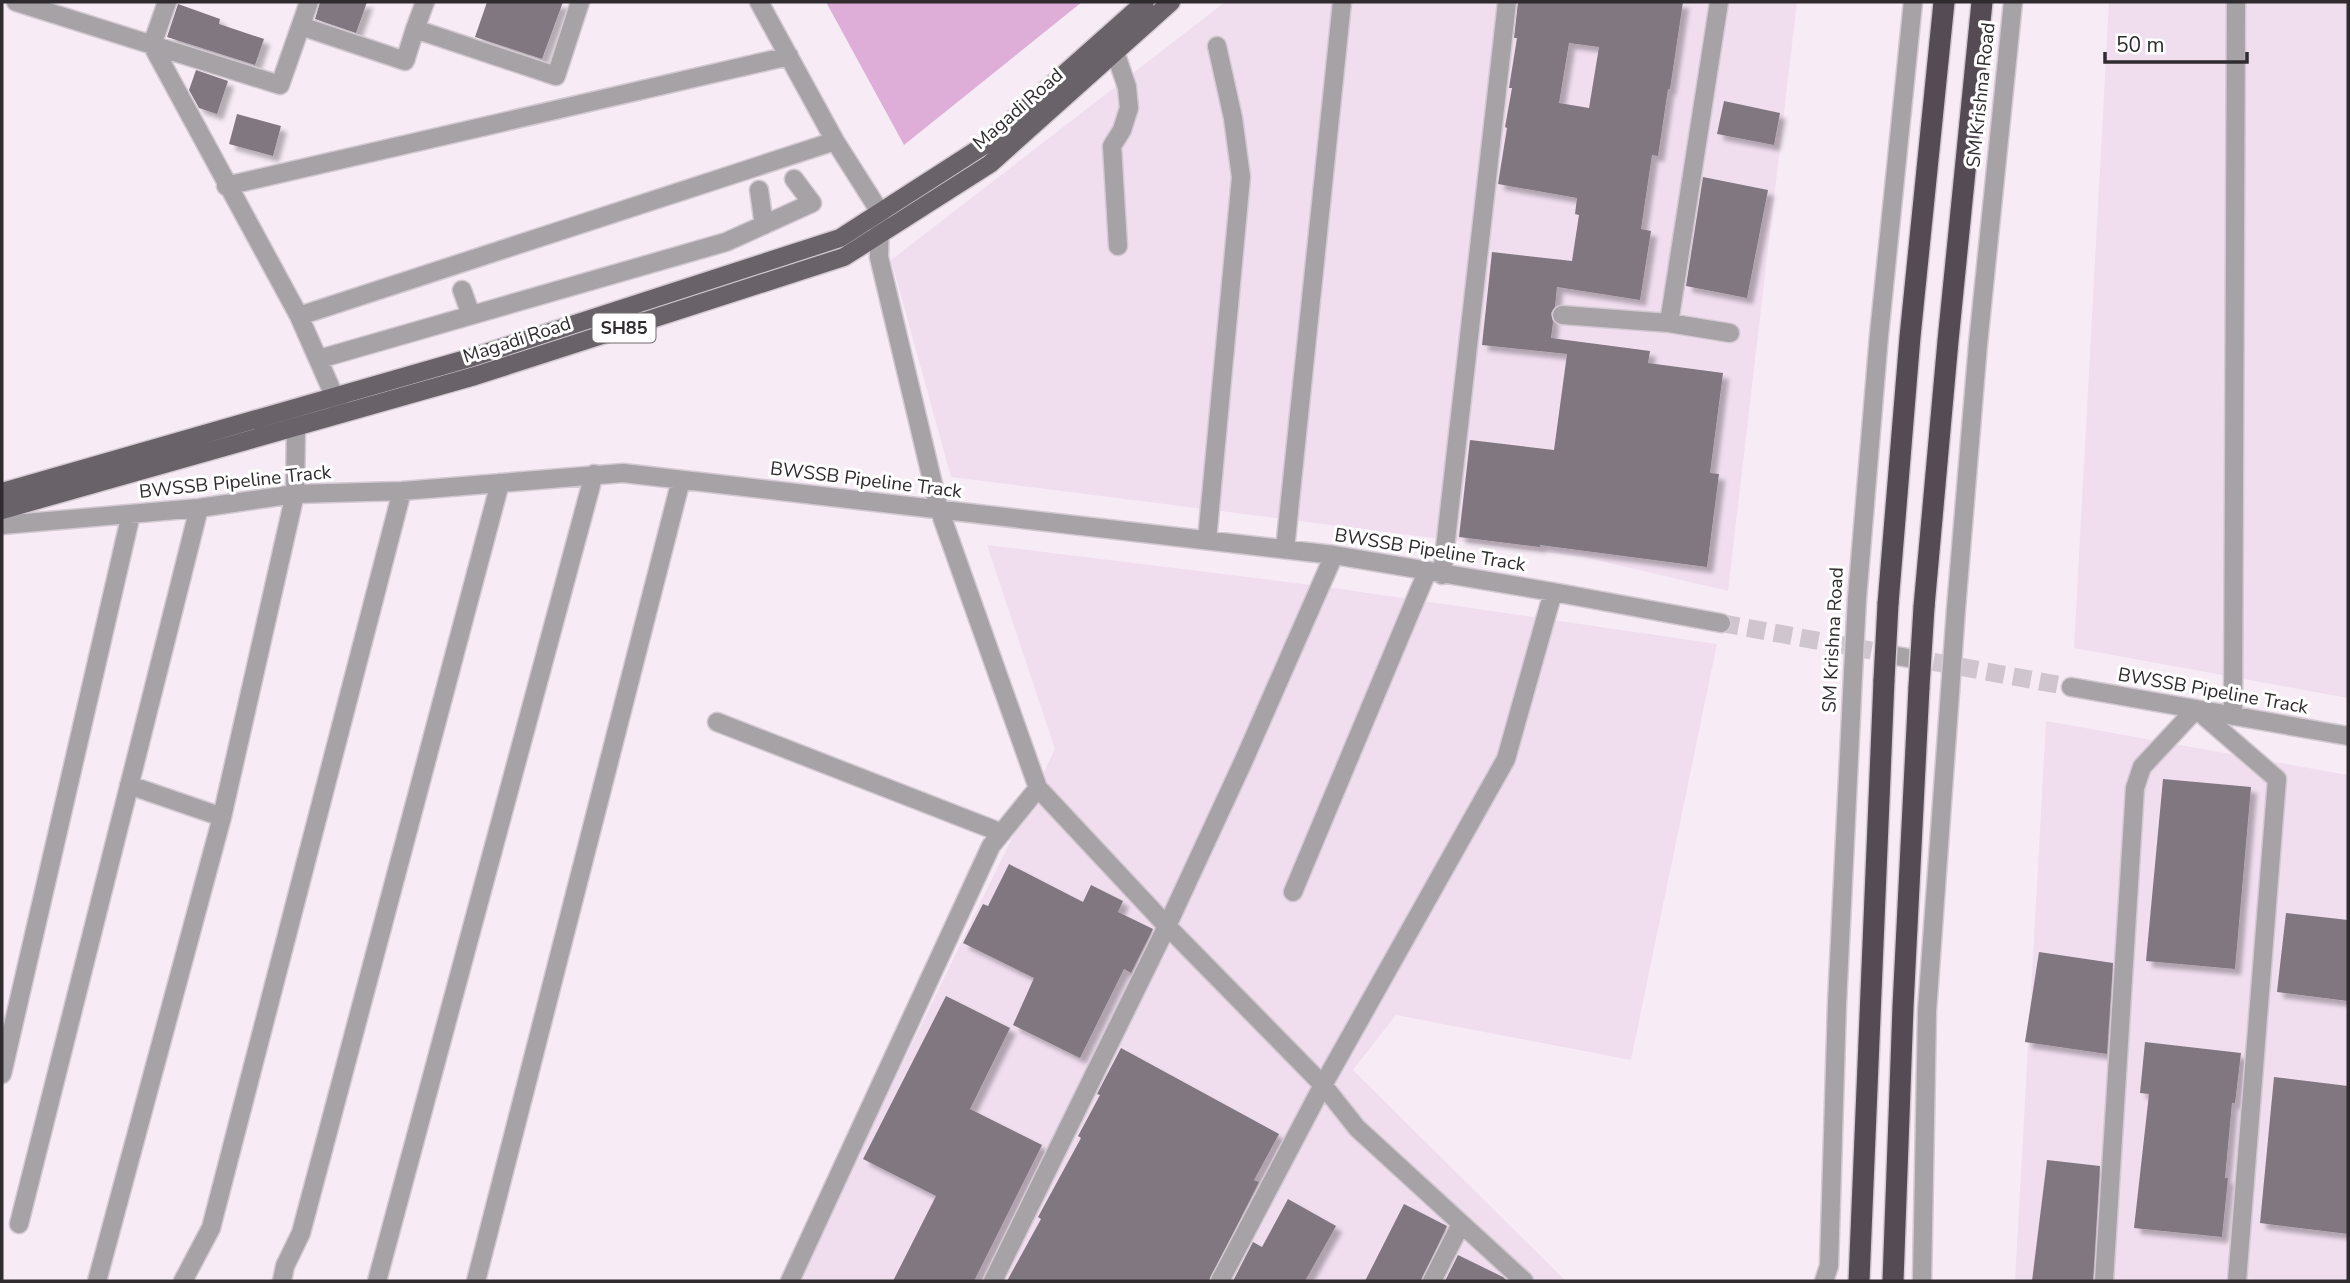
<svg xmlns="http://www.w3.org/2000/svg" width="2350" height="1283" font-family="'Nunito Sans',sans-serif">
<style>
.built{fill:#f0deee}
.green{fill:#deaed9}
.building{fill:#817780;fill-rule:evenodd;filter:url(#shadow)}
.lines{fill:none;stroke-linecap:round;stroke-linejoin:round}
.minor-tunnel{stroke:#cfc5ce;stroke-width:18;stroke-dasharray:18 9;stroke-linecap:butt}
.minor-casing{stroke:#d3c9d2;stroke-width:21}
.major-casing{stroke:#d3c9d2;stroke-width:21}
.highway-casing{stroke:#d3c9d2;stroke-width:24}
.minor{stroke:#a7a2a6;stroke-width:18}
.major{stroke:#6a6269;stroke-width:18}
.highway{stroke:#554b54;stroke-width:21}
.minor-bridge-casing{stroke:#d3c9d2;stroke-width:21;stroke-linecap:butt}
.highway-bridge-casing{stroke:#d3c9d2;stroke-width:24;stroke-linecap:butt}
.minor-bridge{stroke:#a7a2a6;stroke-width:18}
.highway-bridge{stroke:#554b54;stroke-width:21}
.labels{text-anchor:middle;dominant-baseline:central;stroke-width:6;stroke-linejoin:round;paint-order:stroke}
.shield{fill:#fff;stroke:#6d6b6d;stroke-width:2}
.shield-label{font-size:18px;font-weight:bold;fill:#2f2b2f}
.street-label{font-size:19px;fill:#2f2b2f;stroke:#fff}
</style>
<defs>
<filter id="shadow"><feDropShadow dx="6" dy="6" stdDeviation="2" flood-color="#0004"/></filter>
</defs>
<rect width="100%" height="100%" fill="#f7ecf6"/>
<path class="built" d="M 1225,2 L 1797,2 L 1728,591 L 1584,557 L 951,477 L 891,260 Z
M 2109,2 L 2348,2 L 2348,698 L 2074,648 Z
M 987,545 L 1320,586 L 1717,644 L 1631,1060 L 1396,1015 L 1353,1070 L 1566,1281 L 797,1281 L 1055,749 Z
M 2046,721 L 2348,775 L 2348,1281 L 2015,1281 Z"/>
<path class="green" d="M 826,2 L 1082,2 L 904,145 Z"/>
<path class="building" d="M 320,2 L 367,2 L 356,33 L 315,19 Z
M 487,2 L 563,2 L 542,59 L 475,37 Z
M 1518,2 L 1683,2 L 1670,89 L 1668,89 L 1658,156 L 1652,155 L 1641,229 L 1651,231 L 1640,300 L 1557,287 L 1555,307 L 1551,313 L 1553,322 L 1551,338 L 1650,351 L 1648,363 L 1723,373 L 1710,473 L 1719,474 L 1707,567 L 1540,545 L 1540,547 L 1459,537 L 1470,440 L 1554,450 L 1567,354 L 1482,345 L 1492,252 L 1572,261 L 1579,215 L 1575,214 L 1577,198 L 1498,184 L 1507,128 L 1505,127 L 1512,88 L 1509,88 L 1517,38 L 1514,38 ZM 1569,43 L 1599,47 L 1589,108 L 1559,103 Z
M 178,4 L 220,19 L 219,24 L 264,39 L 255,65 L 167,37 Z
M 196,70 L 228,81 L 217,114 L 199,108 L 189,90 Z
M 1724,101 L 1780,113 L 1774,145 L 1717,134 Z
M 237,114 L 281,126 L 273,156 L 229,144 Z
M 1703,177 L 1768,190 L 1747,298 L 1686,286 Z
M 2163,779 L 2251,787 L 2235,969 L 2146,961 Z
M 1009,864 L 1083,902 L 1091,885 L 1123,901 L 1118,912 L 1153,929 L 1131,973 L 1124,969 L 1080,1058 L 1013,1025 L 1034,978 L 963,943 L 983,904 L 988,906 Z
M 2286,913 L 2348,920 L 2348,1001 L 2277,992 Z
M 2039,952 L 2113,963 L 2107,1054 L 2025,1042 Z
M 946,996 L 1010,1028 L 970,1109 L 1042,1145 L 974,1281 L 893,1281 L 936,1196 L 863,1159 Z
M 2145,1042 L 2241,1053 L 2235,1103 L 2232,1103 L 2225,1178 L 2228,1178 L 2222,1237 L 2134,1228 L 2149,1094 L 2140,1093 Z
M 1121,1048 L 1279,1134 L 1254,1180 L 1259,1182 L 1209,1281 L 1007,1281 L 1041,1219 L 1038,1217 L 1081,1138 L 1078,1136 L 1100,1095 L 1097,1094 Z
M 2274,1077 L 2348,1086 L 2348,1234 L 2260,1223 Z
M 2047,1160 L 2100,1166 L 2093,1281 L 2032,1281 Z
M 1288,1199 L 1336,1226 L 1305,1281 L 1233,1281 L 1253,1242 L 1262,1247 Z
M 1404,1204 L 1447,1226 L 1421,1281 L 1365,1281 Z
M 1458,1255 L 1503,1277 L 1507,1281 L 1445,1281 Z"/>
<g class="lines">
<path class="minor-tunnel" d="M 1721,623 L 2071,687"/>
<defs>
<path id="minor" d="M 16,2 L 280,85 L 309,2
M 167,2 L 152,45 L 299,316 L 340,409
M 759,2 L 835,141 L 880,212 L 879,257 L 939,509 L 1038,788 L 1167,926 L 1323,1085 L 1357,1128 L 1524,1281
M 301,26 L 405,61 L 415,29 L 556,76 L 580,2
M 415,29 L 425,2
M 1115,52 L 1127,87 L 1129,108 L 1122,130 L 1112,146 L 1118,246
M 226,186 L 789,56
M 759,190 L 764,225
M 462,290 L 471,315
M 1562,315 L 1669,323 L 1730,333
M 299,316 L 835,141
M 1669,323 L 1719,2
M 319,359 L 726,242 L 812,203 L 794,179
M 2,525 L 199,508 L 295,494 L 402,491 L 623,473 L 1334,555 L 1553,592 L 1721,623
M 1207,540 L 1241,177 L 1233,118 L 1217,46
M 1285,549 L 1342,2
M 1442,575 L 1507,2
M 1857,599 L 1879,335 L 1913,2
M 1956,609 L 1978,344 L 2013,2
M 1885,654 L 1920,660
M 2071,687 L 2348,736
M 2233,716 L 2236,2
M 717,722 L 1002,833
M 129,785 L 222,817
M 1293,892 L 1427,572
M 2,1074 L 131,514
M 19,1224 L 199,508
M 97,1281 L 222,817 L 295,494 L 296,427 L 293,414
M 183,1281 L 211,1228 L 402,491
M 282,1281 L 285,1266 L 301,1233 L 500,483
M 377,1281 L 594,474
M 476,1281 L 681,480
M 790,1281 L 991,846 L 1038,788
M 993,1281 L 1167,926 L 1244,760 L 1334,555
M 1220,1281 L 1323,1085 L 1506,759 L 1553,592
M 1432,1281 L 1461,1224
M 1824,1281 L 1829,1266 L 1837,1004 L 1853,674
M 1922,1281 L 1927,1011 L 1950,692
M 2104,1281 L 2135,788 L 2142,767 L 2196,709 L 2277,779 L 2237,1281"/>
<path id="major" d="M 2,492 L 473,357 L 840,238 L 983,146 L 1145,2
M 2,510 L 475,376 L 844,257 L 990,164 L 1171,2"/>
<path id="highway" d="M 1888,604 L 1910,337 L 1944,2
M 1924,607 L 1948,341 L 1982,2
M 1859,1281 L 1884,680
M 1893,1281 L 1903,1007 L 1919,687"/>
</defs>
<use href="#minor" class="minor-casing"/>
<use href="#major" class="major-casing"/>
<use href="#highway" class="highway-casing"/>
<use href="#minor" class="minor"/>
<use href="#major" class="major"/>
<use href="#highway" class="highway"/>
<defs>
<path id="minor-bridge" d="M 1853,674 L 1857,599
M 1950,692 L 1956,609"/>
<path id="highway-bridge" d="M 1884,680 L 1888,604
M 1919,687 L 1924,607"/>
</defs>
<use href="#minor-bridge" class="minor-bridge-casing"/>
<use href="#highway-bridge" class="highway-bridge-casing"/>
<use href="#minor-bridge" class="minor-bridge"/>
<use href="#highway-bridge" class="highway-bridge"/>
</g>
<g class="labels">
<rect class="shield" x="592.5" y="313.5" width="63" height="29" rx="5"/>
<g class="shield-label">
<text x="624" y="328">SH85</text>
</g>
<g class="street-label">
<text transform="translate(1981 95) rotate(-84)">SM Krishna Road</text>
<text transform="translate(1018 109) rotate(-41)">Magadi Road</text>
<text transform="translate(517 340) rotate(-18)">Magadi Road</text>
<text transform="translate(866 480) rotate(7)">BWSSB Pipeline Track</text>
<text transform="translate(235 482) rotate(-6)">BWSSB Pipeline Track</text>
<text transform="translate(1430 550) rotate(9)">BWSSB Pipeline Track</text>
<text transform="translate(1833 640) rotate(-87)">SM Krishna Road</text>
<text transform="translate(2213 691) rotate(10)">BWSSB Pipeline Track</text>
</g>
</g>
<rect width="2350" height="1283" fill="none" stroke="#2f2b2f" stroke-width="7"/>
<path d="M2105 52v10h142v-10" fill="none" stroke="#2f2b2f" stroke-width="3.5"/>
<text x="2116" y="52" font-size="21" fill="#2f2b2f" stroke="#ffffff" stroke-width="5" paint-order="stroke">50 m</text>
</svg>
